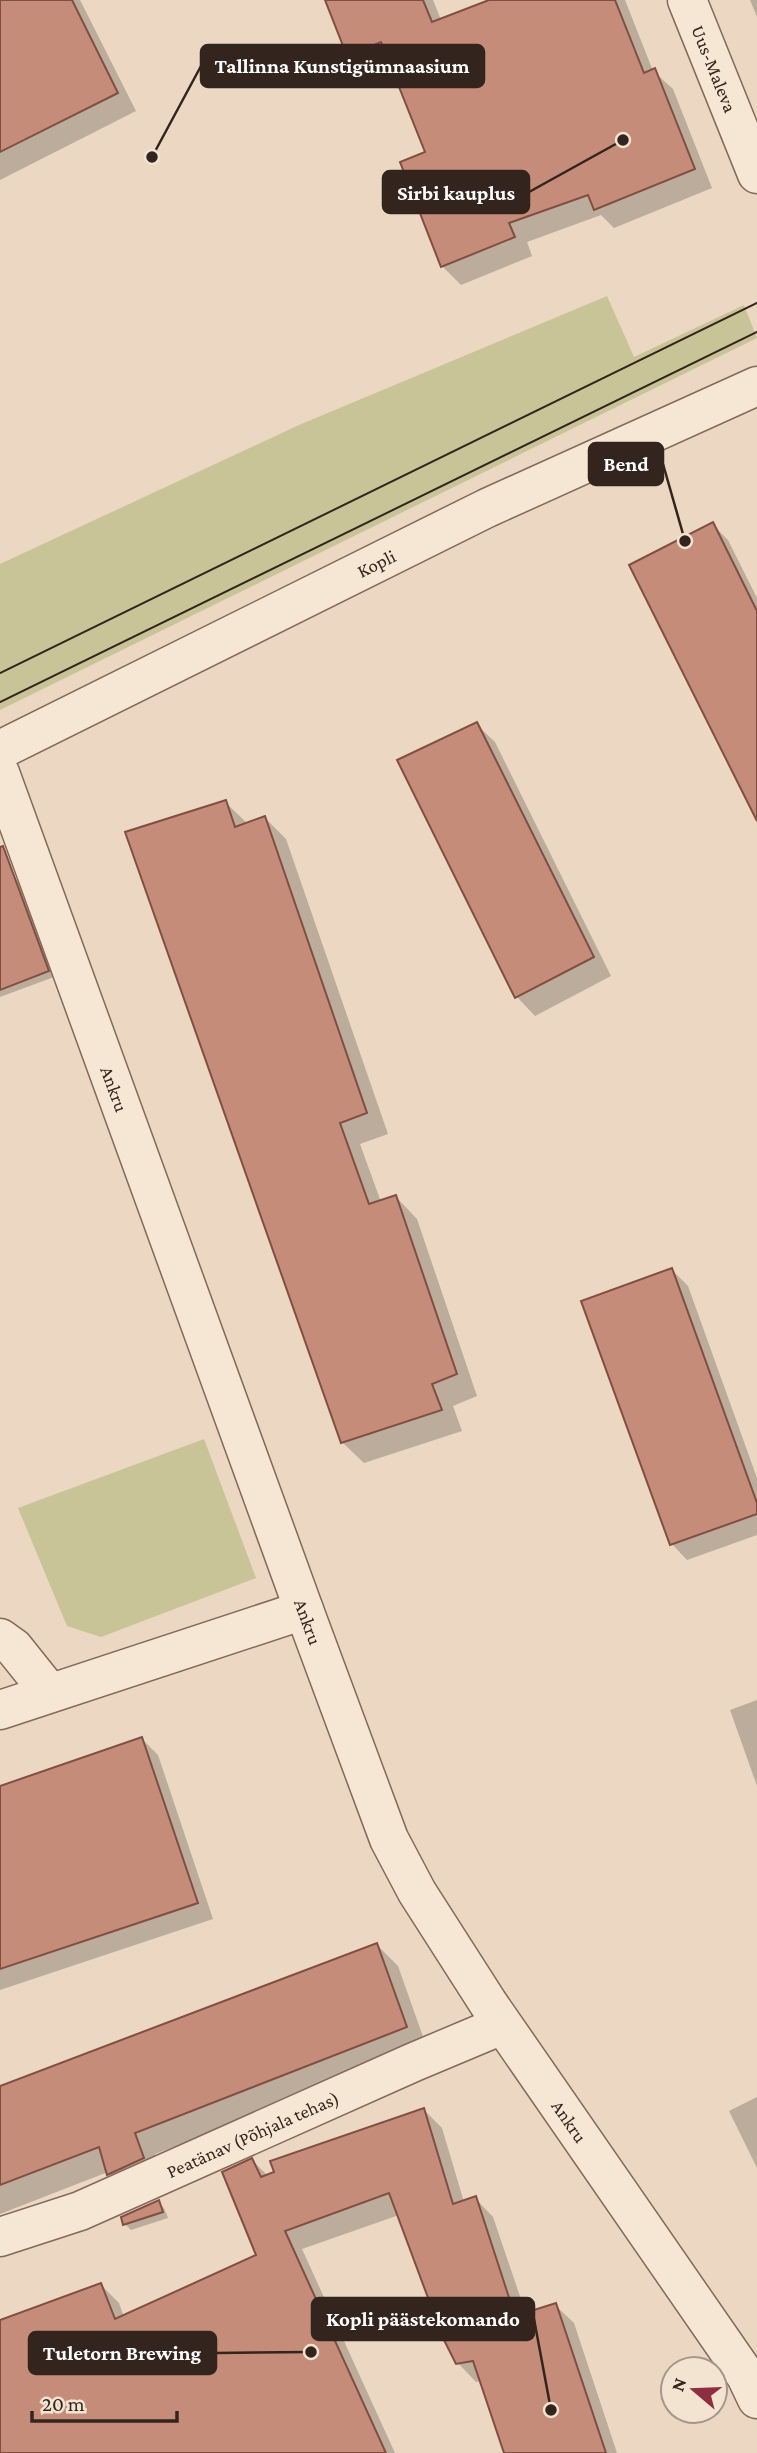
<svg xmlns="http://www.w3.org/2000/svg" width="757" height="2453" font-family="'Crimson Pro',serif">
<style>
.green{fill:#c8c497}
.shadow{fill:#0003}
.building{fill:#c68c7a;stroke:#814f42;stroke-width:2}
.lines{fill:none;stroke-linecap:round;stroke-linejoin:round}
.minor-casing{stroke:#83695a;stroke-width:41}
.minor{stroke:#f6e6d4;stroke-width:38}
.tram{stroke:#34241e;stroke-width:2}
.labels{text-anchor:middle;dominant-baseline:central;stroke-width:5;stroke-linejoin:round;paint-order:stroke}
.street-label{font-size:19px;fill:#34241e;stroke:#f3e3d1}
.leader{fill:none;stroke:#34241e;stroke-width:2.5}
.callout-dot{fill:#34241e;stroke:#f3e3d1;stroke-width:2.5}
.callout{fill:#34241e;stroke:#34241e;stroke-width:2.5}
.callout-label{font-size:21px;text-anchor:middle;font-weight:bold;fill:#fff}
</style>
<rect width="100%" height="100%" fill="#ebd7c2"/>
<path class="green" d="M 607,296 L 634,357 L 744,305 L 757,338 L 0,710 L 0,564 L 299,425 Z
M 204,1439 L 256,1578 L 101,1637 L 67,1626 L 18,1508 Z"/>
<path class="shadow" d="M 0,0 L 80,0 L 136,111 L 0,180 Z
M 327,0 L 433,0 L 441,20 L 494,0 L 625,0 L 653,71 L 673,89 L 712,188 L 614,228 L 601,215 L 527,242 L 532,256 L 461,285 L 442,266 L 427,153 L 392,63 L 367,73 L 349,55 Z
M 750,0 L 757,0 L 757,17 Z
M 713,525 L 728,540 L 757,598 L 757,817 Z
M 476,724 L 495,742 L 611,976 L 535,1016 L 517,997 L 400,760 Z
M 225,802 L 248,824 L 265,818 L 286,839 L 388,1134 L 360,1144 L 381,1202 L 396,1197 L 417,1219 L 477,1396 L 453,1406 L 462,1431 L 364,1463 L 342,1442 Z
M 13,876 L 19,882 L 54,977 L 0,997 L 0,881 Z
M 672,1270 L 688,1286 L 757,1478 L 757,1535 L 687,1560 L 672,1544 Z
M 757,1700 L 757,1786 L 730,1710 Z
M 142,1739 L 158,1755 L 213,1919 L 0,1990 L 0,1787 Z
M 377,1945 L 398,1966 L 427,2048 L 155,2154 L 164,2180 L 130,2195 L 108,2172 L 0,2214 L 0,2088 Z
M 757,2097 L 757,2168 L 729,2111 Z
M 424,2110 L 442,2128 L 464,2202 L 475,2198 L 493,2217 L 526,2314 L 555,2305 L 574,2323 L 617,2453 L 506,2453 L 482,2381 L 476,2382 L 458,2363 L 399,2215 L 302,2249 L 395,2453 L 0,2453 L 0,2322 L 101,2285 L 119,2303 L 124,2317 L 258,2256 L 252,2160 L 268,2176 Z
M 158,2202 L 164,2208 L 168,2218 L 131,2230 L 125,2224 Z"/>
<path class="building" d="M 0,0 L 72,0 L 118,93 L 0,152 Z
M 325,0 L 423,0 L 432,22 L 489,0 L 615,0 L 644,73 L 655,68 L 695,169 L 594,210 L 588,195 L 509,223 L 515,237 L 441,267 L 400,162 L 425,152 L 381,42 L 347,56 Z
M 713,522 L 757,611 L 757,821 L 629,565 Z
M 477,722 L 594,957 L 515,998 L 397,760 Z
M 226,800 L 235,827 L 265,816 L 367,1113 L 340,1123 L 369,1204 L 396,1195 L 457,1374 L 432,1384 L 442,1410 L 341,1443 L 125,832 Z
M 3,846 L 49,971 L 0,990 L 0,847 Z
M 672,1268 L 757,1503 L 757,1514 L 670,1545 L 581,1301 Z
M 142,1737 L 198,1903 L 0,1969 L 0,1786 Z
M 377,1943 L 407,2027 L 135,2133 L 144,2158 L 107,2175 L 99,2147 L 0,2185 L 0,2086 Z
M 424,2108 L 453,2204 L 476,2196 L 515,2316 L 556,2303 L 606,2453 L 504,2453 L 473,2361 L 456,2364 L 443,2338 L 389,2193 L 285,2231 L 386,2453 L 0,2453 L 0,2320 L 101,2283 L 115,2319 L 256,2255 L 222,2172 L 252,2158 L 261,2177 L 274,2172 L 270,2161 Z
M 159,2200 L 163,2212 L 123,2225 L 121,2217 Z"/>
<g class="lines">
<defs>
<g id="minor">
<path id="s1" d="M 687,0 L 757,174"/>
<path id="s2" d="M 0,750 L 487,508 L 757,386"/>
<path id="s3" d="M 0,773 L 304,1610 L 389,1839 L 417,1892 L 488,2003 L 746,2376 L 757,2399"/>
<path d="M 0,1638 L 14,1648 L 50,1693"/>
<path d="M 0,1710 L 304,1610"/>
<path id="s4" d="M 0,2237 L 80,2211 L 414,2062 L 502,2025"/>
</g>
</defs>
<use href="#minor" class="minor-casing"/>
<use href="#minor" class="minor"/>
<path class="tram" d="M 0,673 L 757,303
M 0,702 L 757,332"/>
</g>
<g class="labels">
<g class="street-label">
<text stroke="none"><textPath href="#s1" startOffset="74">Uus-Maleva</textPath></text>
<text stroke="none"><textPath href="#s2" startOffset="420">Kopli</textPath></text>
<text stroke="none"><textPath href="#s3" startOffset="336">Ankru</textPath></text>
<text stroke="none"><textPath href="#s3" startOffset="903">Ankru</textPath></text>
<text stroke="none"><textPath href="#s3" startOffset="1470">Ankru</textPath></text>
<text stroke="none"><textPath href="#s4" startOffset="273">Peatänav (Põhjala tehas)</textPath></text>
</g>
</g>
<path class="leader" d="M152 157L201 66M623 140L529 192M685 541L663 464M551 2410L534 2319M311 2352L216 2353"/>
<g class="callout-dot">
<circle cx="152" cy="157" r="7"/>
<circle cx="623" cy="140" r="7"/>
<circle cx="685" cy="541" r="7"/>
<circle cx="551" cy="2410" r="7"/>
<circle cx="311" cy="2352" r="7"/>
</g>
<g class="callout">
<rect x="201" y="45" width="283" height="42" rx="7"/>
<rect x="383" y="171" width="146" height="42" rx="7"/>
<rect x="589" y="443" width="74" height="42" rx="7"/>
<rect x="312" y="2298" width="222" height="42" rx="7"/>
<rect x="29" y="2332" width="187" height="42" rx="7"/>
</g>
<g class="callout-label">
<text x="342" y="73">Tallinna Kunstigümnaasium</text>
<text x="456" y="200">Sirbi kauplus</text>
<text x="626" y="471">Bend</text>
<text x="423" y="2326">Kopli päästekomando</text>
<text x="122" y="2360">Tuletorn Brewing</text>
</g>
<g transform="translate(694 2390) rotate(289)"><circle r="33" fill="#f3e3d1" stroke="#a79789" stroke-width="2"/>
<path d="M0-5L12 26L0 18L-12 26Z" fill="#8e2f41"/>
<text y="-10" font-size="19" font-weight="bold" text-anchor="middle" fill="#34241e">N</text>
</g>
<path d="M32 2411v10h145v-10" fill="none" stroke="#34241e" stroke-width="3.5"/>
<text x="42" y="2411" font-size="21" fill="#34241e" stroke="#f3e3d1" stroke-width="5" paint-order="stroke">20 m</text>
</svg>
